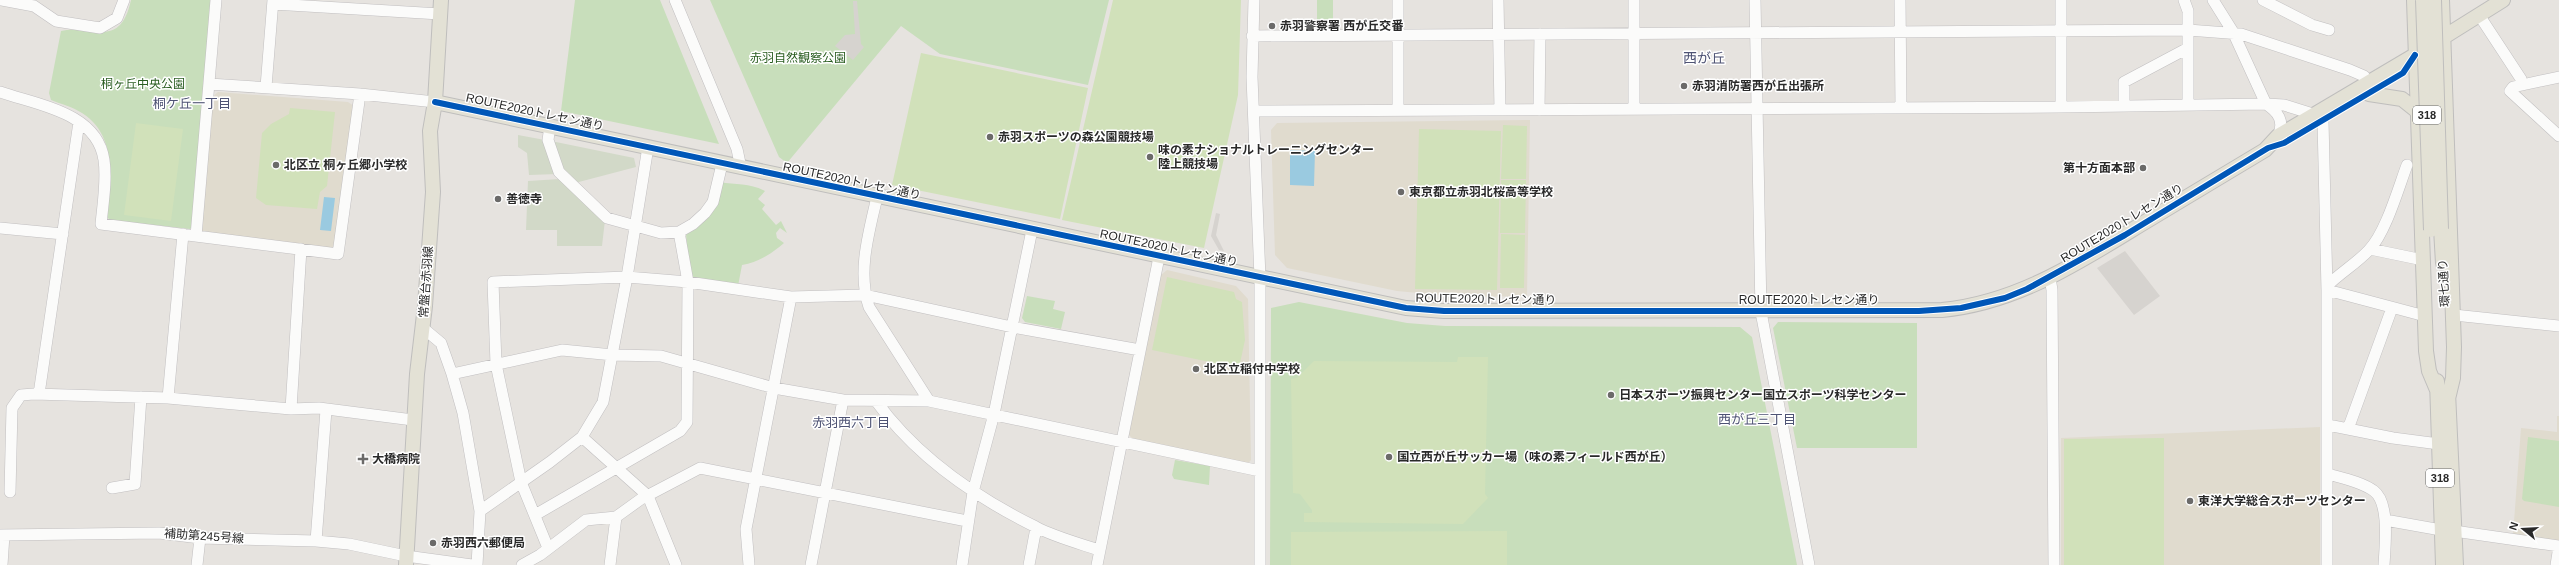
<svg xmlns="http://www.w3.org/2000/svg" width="2559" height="565" font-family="Helvetica,'Noto Sans JP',sans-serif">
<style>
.education{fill:#e0dbce}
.green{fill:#c8debb}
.cemetery{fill:#d2d9c8}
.pitch{fill:#d1e1ba}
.plaza{fill:#d6d3cf}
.water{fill:#9acae0}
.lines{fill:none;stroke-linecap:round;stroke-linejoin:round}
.minor-casing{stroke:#c1bfc0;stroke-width:12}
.major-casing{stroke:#bfbebd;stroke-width:16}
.minor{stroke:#fbfbfa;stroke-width:11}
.major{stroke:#e3e1d5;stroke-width:14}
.major-bridge-casing{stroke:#bfbebd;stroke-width:16;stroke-linecap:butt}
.major-bridge{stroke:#e3e1d5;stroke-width:14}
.cycleway-casing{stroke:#fff;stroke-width:8}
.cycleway{stroke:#0057b8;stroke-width:6}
.poi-dot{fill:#6b6a69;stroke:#fff;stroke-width:1.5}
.labels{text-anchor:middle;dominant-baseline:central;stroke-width:3;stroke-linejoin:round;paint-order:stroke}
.shield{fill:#fff;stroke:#696969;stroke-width:1}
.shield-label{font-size:11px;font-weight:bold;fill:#292929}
.poi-label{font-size:12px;font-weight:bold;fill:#292929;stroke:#fff;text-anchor:start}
.park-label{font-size:12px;fill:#2a5d21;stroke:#fff}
.street-label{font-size:12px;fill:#292929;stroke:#fff}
.neighbourhood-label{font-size:13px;fill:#4e5374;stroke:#fff}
.quarter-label{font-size:14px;fill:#4e5374;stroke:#fff}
</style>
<rect width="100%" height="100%" fill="#e6e3df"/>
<path class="education" d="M 218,92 L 348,102 L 354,106 L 335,250 L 201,232 L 213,96 Z
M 1530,120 L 1527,296 L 1461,297 L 1397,291 L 1287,268 L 1275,255 L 1271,130 L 1277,123 Z
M 1167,270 L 1236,286 L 1248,299 L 1251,460 L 1248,463 L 1132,438 L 1129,435 L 1161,275 Z
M 2557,416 L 2559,416 L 2559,541 L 2513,535 L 2521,428 L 2557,432 Z
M 2320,427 L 2320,565 L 2061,565 L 2061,438 Z"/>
<path class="green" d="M 131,0 L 211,0 L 193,225 L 190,229 L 110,220 L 107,217 C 110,180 118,136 82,113 C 73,107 61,104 51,100 L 49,93 L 61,31 C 90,24 120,51 131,0 Z
M 575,0 L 660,0 L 719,144 L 561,111 Z
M 710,0 L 1109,0 L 1088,85 L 940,54 L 901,26 L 787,163 L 779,157 Z
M 1317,0 L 1333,0 L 1333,28 L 1317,28 Z
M 720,182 C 736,185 750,183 765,191 L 758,199 L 765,205 L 762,209 L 776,225 L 781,221 L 787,233 L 780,228 L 776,233 L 777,238 L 784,243 C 771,254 759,262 742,265 L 738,286 L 689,276 L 686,233 Z
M 1027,296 L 1055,301 L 1053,309 L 1065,312 L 1061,329 L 1025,322 L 1022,318 Z
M 1299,302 L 1407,323 L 1445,326 L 1740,327 L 1752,337 L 1797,565 L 1270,565 L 1271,308 Z
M 1778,322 L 1917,323 L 1917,448 L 1797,448 L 1773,328 Z
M 2528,437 L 2559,441 L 2559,507 L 2524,501 L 2522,499 Z
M 1175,460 L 1210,466 L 1209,485 L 1174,479 L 1172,475 Z"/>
<path class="cemetery" d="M 518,135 L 545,140 L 557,174 L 529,175 L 527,153 L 518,147 Z
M 551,141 L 634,158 L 636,167 L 575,183 L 561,171 Z
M 560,179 L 605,220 L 602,246 L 557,246 L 557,230 L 526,230 L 528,181 Z"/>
<path class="pitch" d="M 1113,0 L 1241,0 L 1238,95 L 1204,248 L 1062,220 Z
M 921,53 L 1088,88 L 1060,219 L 892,185 Z
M 290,108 L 335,112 L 327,186 L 320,192 L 317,209 L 266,205 L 256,198 L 262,133 L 271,124 L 289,114 Z
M 136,123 L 183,129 L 171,221 L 124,215 Z
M 1503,125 L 1527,126 L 1526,179 L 1501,179 Z
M 1419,129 L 1501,131 L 1497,290 L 1415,289 Z
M 1501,180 L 1526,180 L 1525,233 L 1500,233 Z
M 1501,234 L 1525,235 L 1524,288 L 1500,288 Z
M 1167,277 L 1234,292 L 1236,299 L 1242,302 L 1245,340 L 1239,368 L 1152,350 Z
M 1458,357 L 1488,357 L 1485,494 L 1488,498 L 1463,524 L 1304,522 L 1304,513 L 1312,513 L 1312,510 L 1300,494 L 1293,493 L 1291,379 L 1297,378 L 1314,361 L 1457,362 Z
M 2164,438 L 2164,565 L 2064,565 L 2064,439 Z
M 1507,531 L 1507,565 L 1291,565 L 1291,532 Z"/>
<path class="plaza" d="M 853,1 L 857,1 L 861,44 L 864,47 L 853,60 L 835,46 L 845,35 L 855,34 Z
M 1216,213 L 1220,214 L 1216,235 L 1224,251 L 1219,250 L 1211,236 Z
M 2125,251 L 2160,296 L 2134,315 L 2097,268 Z"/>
<path class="water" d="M 1290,150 L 1315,151 L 1314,186 L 1290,185 Z
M 324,197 L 335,198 L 331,231 L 320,230 Z"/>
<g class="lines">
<defs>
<path id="minor" d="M 2,0 L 34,6 L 56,21 L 100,28 L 117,18 L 124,0
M 675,0 L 737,149 L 741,168
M 1254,0 L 1252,77 L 1260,278 L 1260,565
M 1398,0 L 1398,110
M 1498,0 L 1500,110
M 1755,0 L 1761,312 L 1809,565
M 1900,0 L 1901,108
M 2061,0 L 2061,107
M 2213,0 L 2233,32 L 2266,104 L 2284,105 L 2316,115
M 2263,0 L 2312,25 L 2329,30
M 273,4 L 440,14
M 2479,15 L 2521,79 L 2522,85
M 1252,36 L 2188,30 L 2241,34 L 2350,70 L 2364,76 L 2369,83
M 2188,48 L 2188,105
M 2559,77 L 2513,87 L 2510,91 L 2559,136
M 209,84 L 360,94 L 435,102
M 266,87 L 273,0
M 0,92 C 37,105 97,112 104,160 C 107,180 103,203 101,224 L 338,254 L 360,94
M 2124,105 L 2124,82 L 2188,48 L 2188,11 L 2184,0
M 1634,108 L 1634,0
M 1539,110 L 1540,34
M 1255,111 L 2061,107 L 2266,104 C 2278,112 2285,121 2278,136
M 2323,121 L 2327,290 L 2327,565
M 550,126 L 548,140 L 559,172 L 607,218 L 661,233 L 679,232 L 693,224 L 705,213 L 713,202 L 722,164
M 877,197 C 869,232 857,272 869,307 L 929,401
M 0,228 L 63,234
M 196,236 L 216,0
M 2370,249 L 2423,260
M 2050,278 L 2052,290 L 2054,565
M 2327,286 C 2340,273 2357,263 2369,250 C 2386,232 2398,189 2407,165
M 2327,290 L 2425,316
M 2454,315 L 2559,326
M 423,328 L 441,343 L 452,374 L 463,413 L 480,511
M 452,374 L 562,350 L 613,355 L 661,356 L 774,388 L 843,400 L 929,401 L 1260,471
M 39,394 L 79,122
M 168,398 L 183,234
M 876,401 C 916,456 975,497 1036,527 C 1055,537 1078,543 1099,550
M 291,409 L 301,249
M 2328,425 L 2393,438 L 2439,444
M 2348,429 L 2392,308
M 582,437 L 648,496 L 676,565
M 2328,474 C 2342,478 2362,482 2374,491 C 2390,503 2385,546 2384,565
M 112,488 L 135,484 L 141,397
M 10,492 L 12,408 L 21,395 L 34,394 L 168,398 L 291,409 L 319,408 L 413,420
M 535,515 L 680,431 L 687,422 L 688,282 L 679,232
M 2385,520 L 2441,530
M 2454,531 L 2559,546 L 2556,565
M 0,535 L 159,533 L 200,538 L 316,541 L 349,544 L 406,556 L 472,565
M 316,541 L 326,410
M 548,548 L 521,482 L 496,364 L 493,282 L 627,277 L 688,282 L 791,297 L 865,295 L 1012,327 L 1140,350
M 2,565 L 4,535
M 197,565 L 200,538
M 477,565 L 480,511 L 550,462 L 582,437 L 603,402 L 627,277 L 648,147
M 522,565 L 540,555 L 586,520 L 616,517 L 641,499 L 700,468 L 967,521
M 610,565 L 616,517
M 749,565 L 746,529 L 791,297
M 811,565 L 843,400
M 962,565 L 973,492 L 994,414 L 1032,230
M 1029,565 L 1036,528
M 1097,565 L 1159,257"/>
<path id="major" d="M 2414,0 L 2426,351 L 2429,371 L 2437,390
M 2442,0 L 2454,347 L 2453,378 L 2448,399
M 2369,94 L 2402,99 L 2417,111
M 435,102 L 1406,308 L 1444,311 L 1942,310 C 2016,303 2078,263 2140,225 C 2182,200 2223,175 2265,150 L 2278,136 L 2415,55 L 2503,0
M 2441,229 L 2443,263
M 2437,381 L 2443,565
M 2448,392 L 2456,565
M 406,565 L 417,374 L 425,306 L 433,192 L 430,131 L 435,102 L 441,0"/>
</defs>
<use href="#minor" class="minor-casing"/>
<use href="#major" class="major-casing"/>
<use href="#minor" class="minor"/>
<use href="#major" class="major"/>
<defs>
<path id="major-bridge" d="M 2423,0 L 2431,230
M 2434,0 L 2441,229"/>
</defs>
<use href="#major-bridge" class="major-bridge-casing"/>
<use href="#major-bridge" class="major-bridge"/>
<defs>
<path id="cycleway" d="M 435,102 L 1406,308 L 1444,311 L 1919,311 L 1961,308 L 2005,298 L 2027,289 L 2125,235 L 2268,148 L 2284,143 L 2403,73 L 2415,55"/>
</defs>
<use href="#cycleway" class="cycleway-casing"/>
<use href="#cycleway" class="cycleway"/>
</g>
<g class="poi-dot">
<circle cx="1272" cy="26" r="4"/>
<circle cx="1684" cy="86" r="4"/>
<circle cx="990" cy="137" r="4"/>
<circle cx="1150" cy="157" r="4"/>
<circle cx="276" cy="165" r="4"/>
<circle cx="2143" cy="168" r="4"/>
<circle cx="1401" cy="192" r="4"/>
<circle cx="498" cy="199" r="4"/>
<circle cx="1196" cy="369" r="4"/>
<circle cx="1611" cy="395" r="4"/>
<circle cx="1389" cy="457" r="4"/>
<path d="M361 453h4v4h4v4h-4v4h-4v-4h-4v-4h4z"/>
<circle cx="2190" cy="501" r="4"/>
<circle cx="433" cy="543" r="4"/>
</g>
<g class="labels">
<g class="shield">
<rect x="2413" y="106" width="28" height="18" rx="3"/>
<rect x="2426" y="469" width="28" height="18" rx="3"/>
</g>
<g class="shield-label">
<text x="2427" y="115">318</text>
<text x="2440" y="478">318</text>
</g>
<g class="poi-label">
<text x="1280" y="26">赤羽警察署 西が丘交番</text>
<text x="1692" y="86">赤羽消防署西が丘出張所</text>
<text x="998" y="137">赤羽スポーツの森公園競技場</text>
<text x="1158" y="150">味の素ナショナルトレーニングセンター<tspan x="1158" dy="14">陸上競技場</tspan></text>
<text x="284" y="165">北区立 桐ヶ丘郷小学校</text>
<text x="2135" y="168" text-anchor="end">第十方面本部</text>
<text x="1409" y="192">東京都立赤羽北桜高等学校</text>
<text x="506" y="199">善徳寺</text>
<text x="1204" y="369">北区立稲付中学校</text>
<text x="1619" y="395">日本スポーツ振興センター国立スポーツ科学センター</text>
<text x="1397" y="457">国立西が丘サッカー場（味の素フィールド西が丘）</text>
<text x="372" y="459">大橋病院</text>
<text x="2198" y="501">東洋大学総合スポーツセンター</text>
<text x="441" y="543">赤羽西六郵便局</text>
</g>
<g class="park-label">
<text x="798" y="58">赤羽自然観察公園</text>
<text x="143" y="84">桐ヶ丘中央公園</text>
</g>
<g class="street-label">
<text transform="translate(535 112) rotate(12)">ROUTE2020トレセン通り</text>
<text transform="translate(852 181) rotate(12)">ROUTE2020トレセン通り</text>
<text transform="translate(2122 223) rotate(-31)">ROUTE2020トレセン通り</text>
<text transform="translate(1169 248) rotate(12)">ROUTE2020トレセン通り</text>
<text transform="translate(426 282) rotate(-86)">常盤台赤羽線</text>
<text transform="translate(2444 283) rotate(-93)">環七通り</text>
<text transform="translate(1486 299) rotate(1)">ROUTE2020トレセン通り</text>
<text x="1809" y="300">ROUTE2020トレセン通り</text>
<text transform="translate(204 536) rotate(4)">補助第245号線</text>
</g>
<g class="neighbourhood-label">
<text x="192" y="103">桐ケ丘一丁目</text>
<text x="1757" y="419">西が丘三丁目</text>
<text x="851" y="422">赤羽西六丁目</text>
</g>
<g class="quarter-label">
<text x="1704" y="58">西が丘</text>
</g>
</g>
<g transform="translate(2523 529) rotate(288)" stroke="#ffffff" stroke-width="3" paint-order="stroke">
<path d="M0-3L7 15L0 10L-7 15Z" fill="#292929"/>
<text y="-6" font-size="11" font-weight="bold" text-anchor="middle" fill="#292929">N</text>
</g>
</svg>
